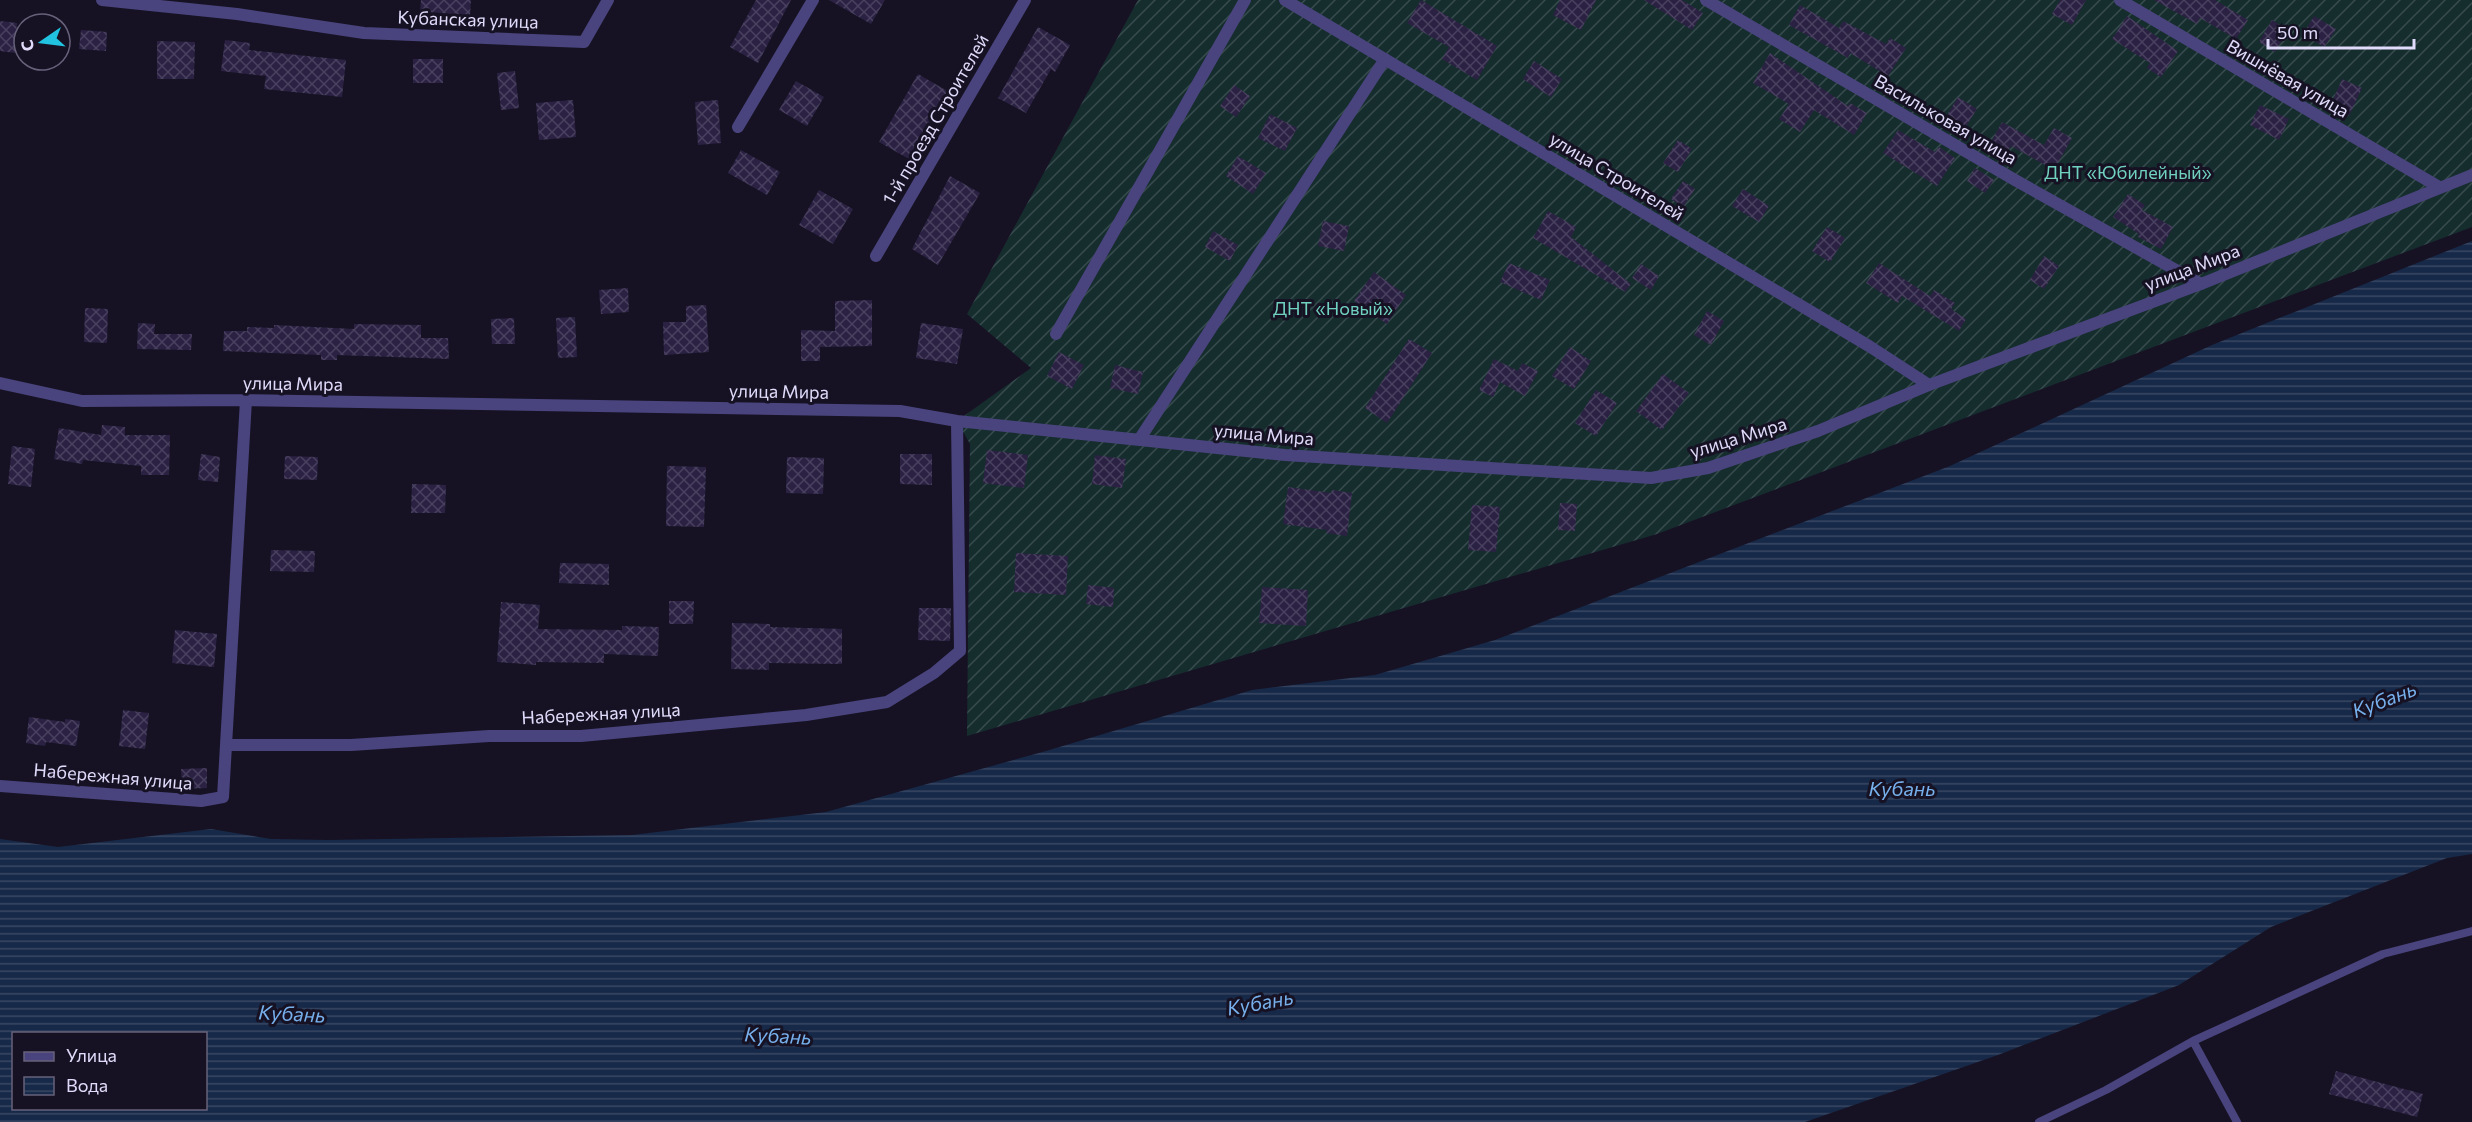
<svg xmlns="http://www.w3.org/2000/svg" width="2472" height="1122" font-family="Commissioner,sans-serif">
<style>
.garden{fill:url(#garden-furrows)}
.water{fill:url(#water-rules);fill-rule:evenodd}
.building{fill:url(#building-cross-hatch)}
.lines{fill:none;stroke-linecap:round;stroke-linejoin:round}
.service{stroke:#49447d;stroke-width:8}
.minor{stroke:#49447d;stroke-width:12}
.tertiary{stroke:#49447d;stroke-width:12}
.labels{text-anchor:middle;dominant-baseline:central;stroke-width:6;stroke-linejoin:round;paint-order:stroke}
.street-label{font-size:18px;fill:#e0dbfa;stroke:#161224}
.park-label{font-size:18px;fill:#70d1be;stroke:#161224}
.water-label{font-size:20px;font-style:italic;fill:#77b0ec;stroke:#161224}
</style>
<defs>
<pattern id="garden-furrows" width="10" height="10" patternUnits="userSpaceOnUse" patternTransform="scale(1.5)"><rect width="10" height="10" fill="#162d2e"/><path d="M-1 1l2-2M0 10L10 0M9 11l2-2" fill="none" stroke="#384b4d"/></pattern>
<pattern id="water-rules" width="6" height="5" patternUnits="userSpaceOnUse" patternTransform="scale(1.5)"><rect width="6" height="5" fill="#172948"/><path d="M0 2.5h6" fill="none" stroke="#384763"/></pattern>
<pattern id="building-cross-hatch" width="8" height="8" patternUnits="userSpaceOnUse" patternTransform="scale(1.5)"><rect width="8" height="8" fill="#2a2143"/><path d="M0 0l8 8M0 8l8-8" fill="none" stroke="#49415f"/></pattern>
</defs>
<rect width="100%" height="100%" fill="#161224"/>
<path class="garden" d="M 1138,0 L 2472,0 L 2472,227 L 1657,534 L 967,736 L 970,444 L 957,421 L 1031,368 L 967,314 Z"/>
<path class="water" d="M 2472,241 L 2472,854 L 2447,858 L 2271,927 L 2179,985 L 1998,1055 L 1805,1122 L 0,1122 L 0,839 L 58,847 L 211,829 L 271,839 L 328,840 L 632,835 L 826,812 L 1046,751 L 1252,690 L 1375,675 L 1495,640 L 1950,466 L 2212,345 ZM 14,1034 L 206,1034 L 206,1108 L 14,1108 Z"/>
<path class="building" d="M 421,0 L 471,0 L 470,16 L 420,11 Z
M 756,0 L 791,0 L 758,63 L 730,47 Z
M 829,0 L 885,0 L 871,24 Z
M 1421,0 L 1497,46 L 1477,80 L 1442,59 L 1449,47 L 1407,23 Z
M 1560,0 L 1596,0 L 1581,30 L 1553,15 Z
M 1644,0 L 1682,0 L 1703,13 L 1692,30 Z
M 2060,0 L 2086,0 L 2072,25 L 2052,14 Z
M 2154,0 L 2215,0 L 2248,20 L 2236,39 L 2200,18 L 2197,24 Z
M 1800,5 L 1839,28 L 1843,21 L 1886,44 L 1890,38 L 1906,48 L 1888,76 L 1850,53 L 1848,58 L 1789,25 Z
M 2127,16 L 2178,51 L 2161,77 L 2147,68 L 2150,63 L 2112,39 Z
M 2314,16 L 2336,29 L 2324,47 L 2303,34 Z
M 2272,20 L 2288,30 L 2275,52 L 2259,42 Z
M 0,21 L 17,23 L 15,53 L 0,51 Z
M 1038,27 L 1070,45 L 1055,72 L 1051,69 L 1026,113 L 998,98 Z
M 81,30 L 107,32 L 106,51 L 79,49 Z
M 225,40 L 250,43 L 249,50 L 346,60 L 342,97 L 264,89 L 266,76 L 221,71 Z
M 157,41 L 195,42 L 194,79 L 157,79 Z
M 1770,53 L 1848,106 L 1850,103 L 1867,113 L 1854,135 L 1814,110 L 1800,132 L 1779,119 L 1789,104 L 1753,83 Z
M 413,59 L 443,59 L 443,83 L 413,83 Z
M 1534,61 L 1562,79 L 1551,97 L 1523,79 Z
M 515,71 L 519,108 L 501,110 L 497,73 Z
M 918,74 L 949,92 L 909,159 L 879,142 Z
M 2342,79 L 2362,88 L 2349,116 L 2330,107 Z
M 796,81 L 824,97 L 807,126 L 779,110 Z
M 1234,85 L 1250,96 L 1236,117 L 1220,106 Z
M 1958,97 L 1977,109 L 1963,131 L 1944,120 Z
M 573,100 L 576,137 L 539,140 L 536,103 Z
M 718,100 L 721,143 L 698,145 L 695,102 Z
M 2260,105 L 2289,119 L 2279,140 L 2250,125 Z
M 1270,114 L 1297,128 L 1285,151 L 1258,138 Z
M 2002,122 L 2044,145 L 2054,128 L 2072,138 L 2054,170 L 2011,146 L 2008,151 L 1991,142 Z
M 1898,130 L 1935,152 L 1939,147 L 1955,158 L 1937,186 L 1883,153 Z
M 1678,140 L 1692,149 L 1678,172 L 1663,163 Z
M 741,150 L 780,172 L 767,195 L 728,173 Z
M 1238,156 L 1266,173 L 1253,194 L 1226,176 Z
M 1975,168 L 1994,180 L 1985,193 L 1967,181 Z
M 950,176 L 980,193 L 938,265 L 912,249 Z
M 1683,181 L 1695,189 L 1683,207 L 1671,199 Z
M 1743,189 L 1769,206 L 1759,222 L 1732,206 Z
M 819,190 L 853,209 L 833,244 L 799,225 Z
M 2128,194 L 2145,205 L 2142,210 L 2173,227 L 2161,249 L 2138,237 L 2139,234 L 2113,217 Z
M 1548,211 L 1576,227 L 1571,237 L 1631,284 L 1625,292 L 1533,238 Z
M 1323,221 L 1349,226 L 1344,251 L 1318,246 Z
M 1827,227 L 1845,238 L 1830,262 L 1812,251 Z
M 1213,231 L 1238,245 L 1230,261 L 1205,247 Z
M 2044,256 L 2059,266 L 2044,289 L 2030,280 Z
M 1509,263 L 1550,280 L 1541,300 L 1500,282 Z
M 1879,263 L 1930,296 L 1934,290 L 1955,303 L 1951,309 L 1966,319 L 1959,331 L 1902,296 L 1898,303 L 1866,283 Z
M 1641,264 L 1659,276 L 1651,290 L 1632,278 Z
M 1374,272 L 1406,295 L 1387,324 L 1354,301 Z
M 628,288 L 629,312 L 601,314 L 599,290 Z
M 872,300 L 872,346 L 820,347 L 820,361 L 801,361 L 801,330 L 835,331 L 835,301 Z
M 706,305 L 709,352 L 664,355 L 663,322 L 686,322 L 686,306 Z
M 85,308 L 108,309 L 107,343 L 84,342 Z
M 1707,311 L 1724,321 L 1711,345 L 1694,335 Z
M 575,317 L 577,357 L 558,358 L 556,318 Z
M 514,318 L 515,344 L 492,344 L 491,319 Z
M 138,323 L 155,324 L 154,334 L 192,334 L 191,350 L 137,349 Z
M 921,323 L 963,329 L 957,364 L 916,358 Z
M 354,324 L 421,325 L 421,338 L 448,338 L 449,359 L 337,355 L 337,360 L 321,360 L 321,355 L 223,351 L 224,331 L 247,331 L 247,327 L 274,328 L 274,325 L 354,329 Z
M 1409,339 L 1432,353 L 1387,423 L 1365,408 Z
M 1570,347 L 1591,361 L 1574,389 L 1552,376 Z
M 1059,352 L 1084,365 L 1072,389 L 1047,376 Z
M 1494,359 L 1518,371 L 1522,363 L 1538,371 L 1525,396 L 1500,382 L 1493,397 L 1479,390 Z
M 1115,365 L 1143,372 L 1138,394 L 1110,388 Z
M 1663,374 L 1689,393 L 1662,430 L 1636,411 Z
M 1596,390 L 1617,403 L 1596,436 L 1575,423 Z
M 102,425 L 125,427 L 125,435 L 170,435 L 169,475 L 141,475 L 141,466 L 83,460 L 82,464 L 54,459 L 59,428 L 101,435 Z
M 12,446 L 35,449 L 31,487 L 8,484 Z
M 987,450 L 1028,455 L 1024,488 L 983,483 Z
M 201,454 L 220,457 L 218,482 L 198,480 Z
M 900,454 L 932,454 L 932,485 L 900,484 Z
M 1095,455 L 1126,459 L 1122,488 L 1092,484 Z
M 285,456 L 318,457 L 317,480 L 284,479 Z
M 787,457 L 824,458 L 823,494 L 786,493 Z
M 667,466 L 706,467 L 704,527 L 666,526 Z
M 412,484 L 446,485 L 445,513 L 411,513 Z
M 1288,487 L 1331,493 L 1332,490 L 1352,493 L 1347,536 L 1326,533 L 1327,530 L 1283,524 Z
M 1560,503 L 1577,504 L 1575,531 L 1558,530 Z
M 1472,505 L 1500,507 L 1496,552 L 1468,550 Z
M 271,550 L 315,551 L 314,572 L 270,571 Z
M 1016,553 L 1068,556 L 1066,595 L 1014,592 Z
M 560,563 L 609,564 L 609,585 L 559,583 Z
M 1088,585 L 1114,588 L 1113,607 L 1086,604 Z
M 1262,587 L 1308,590 L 1306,626 L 1259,623 Z
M 669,601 L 694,601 L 693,624 L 669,624 Z
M 501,602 L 540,605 L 538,629 L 622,630 L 622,626 L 659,627 L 658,656 L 604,654 L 604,663 L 536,662 L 536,665 L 497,662 Z
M 919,608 L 951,608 L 950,641 L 918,640 Z
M 732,623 L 770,624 L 770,627 L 842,629 L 842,664 L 769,663 L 769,670 L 731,669 Z
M 175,630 L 217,634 L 214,667 L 172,663 Z
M 123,710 L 149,713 L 145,749 L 119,746 Z
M 29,717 L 65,722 L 65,719 L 80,721 L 76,746 L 46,742 L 45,746 L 26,743 Z
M 207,768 L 207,788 L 182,789 L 181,769 Z
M 2336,1071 L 2423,1094 L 2417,1117 L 2329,1094 Z"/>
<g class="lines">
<path class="service" d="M 2193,1041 L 2383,954 L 2472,931
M 2039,1122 L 2106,1090 L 2193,1041 L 2237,1122"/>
<path class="minor" d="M 102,0 L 237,14 L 364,33 L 584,42 L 608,0
M 1706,0 L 2015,180 L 2201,284
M 2120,0 L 2439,187
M 738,127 L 813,0
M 876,256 L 1025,0
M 1056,334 L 1245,0
M 0,383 L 82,401 L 246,400 L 900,411 L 957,421 L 1285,455 L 1651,478 L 1708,468 L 1818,431 L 1929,385
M 1139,440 L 1385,59
M 226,745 L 351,745 L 489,736 L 581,736 L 806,715 L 887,702 L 934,673 L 960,651 L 957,421
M 0,786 L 201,801 L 223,797 L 246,400"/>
<path class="tertiary" d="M 1285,0 L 1869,346 L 1929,385 L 2201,284 L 2472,175"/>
</g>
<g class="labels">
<g class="street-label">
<text transform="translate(468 19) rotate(2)">Кубанская улица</text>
<text transform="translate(2288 78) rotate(30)">Вишнёвая улица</text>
<text transform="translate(935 119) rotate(-60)">1-й проезд Строителей</text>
<text transform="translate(1946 119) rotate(30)">Васильковая улица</text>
<text transform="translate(1617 176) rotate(31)">улица Строителей</text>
<text transform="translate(2192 267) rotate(-21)">улица Мира</text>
<text transform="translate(293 383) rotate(1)">улица Мира</text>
<text transform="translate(779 391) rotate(1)">улица Мира</text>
<text transform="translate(1264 434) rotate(5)">улица Мира</text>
<text transform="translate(1738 437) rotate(-17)">улица Мира</text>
<text transform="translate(601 713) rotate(-3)">Набережная улица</text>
<text transform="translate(113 776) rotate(5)">Набережная улица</text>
</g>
<g class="park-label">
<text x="2128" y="172">ДНТ «Юбилейный»</text>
<text x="1333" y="308">ДНТ «Новый»</text>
</g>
<g class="water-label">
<text transform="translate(2384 699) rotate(-21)">Кубань</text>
<text x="1902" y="788">Кубань</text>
<text transform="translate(1260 1002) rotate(-10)">Кубань</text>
<text transform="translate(292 1013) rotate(3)">Кубань</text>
<text transform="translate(778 1035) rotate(3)">Кубань</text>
</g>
</g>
<rect x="12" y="1032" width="195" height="78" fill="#161224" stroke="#67627a" stroke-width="1.5"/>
<rect x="24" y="1052" width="30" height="9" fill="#49447d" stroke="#67627a" stroke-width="1.5"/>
<text x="66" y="1062" font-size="18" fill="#e0dbfa">Улица</text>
<rect x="24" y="1077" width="30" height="18" fill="url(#water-rules)" stroke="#67627a" stroke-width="1.5"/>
<text x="66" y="1092" font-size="18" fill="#e0dbfa">Вода</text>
<g transform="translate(42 42) rotate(256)"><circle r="28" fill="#161224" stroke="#67627a" stroke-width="1.5"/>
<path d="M0-4.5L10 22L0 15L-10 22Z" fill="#21c3e0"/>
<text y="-9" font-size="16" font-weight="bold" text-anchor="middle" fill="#e0dbfa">С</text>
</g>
<path d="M2268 39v9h146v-9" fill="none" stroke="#e0dbfa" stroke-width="3"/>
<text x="2277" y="39" font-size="18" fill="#e0dbfa" stroke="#161224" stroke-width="4.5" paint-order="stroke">50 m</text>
</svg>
